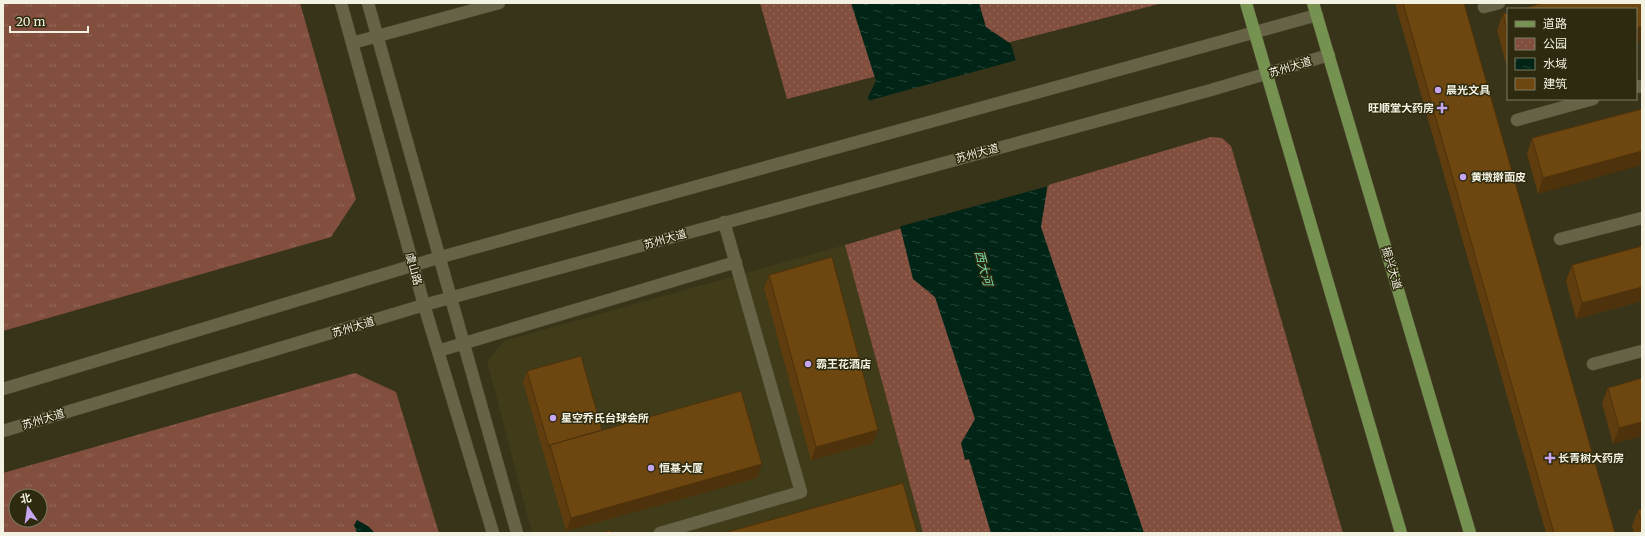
<svg xmlns="http://www.w3.org/2000/svg" width="1645" height="536" font-family="Merriweather,'Noto Sans SC',serif">
<style>
.built{fill:#403b18}
.grass{fill:url(#grass-tufts);fill-rule:evenodd}
.park{fill:url(#park-dots)}
.water{fill:url(#water-ripples)}
.pier{fill:#38341a}
.lines{fill:none;stroke-linecap:round;stroke-linejoin:round}
.minor-casing{stroke:#534f38;stroke-width:13}
.major-casing{stroke:#534f38;stroke-width:13}
.minor{stroke:#676346;stroke-width:12}
.major{stroke:#769250;stroke-width:12}
.wall{fill:#5f3d0e}
.shaded-wall{fill:#4d320b}
.building{fill:#6e4710;stroke:#4d320b}
.poi-dot{fill:#c7a6ef;stroke:#2e2a0f;stroke-width:1.5}
.labels{text-anchor:middle;dominant-baseline:central;stroke-width:3;stroke-linejoin:round;paint-order:stroke}
.street-label{font-size:11px;fill:#f3f1e1;stroke:#2e2a0f}
.poi-label{font-size:11px;font-weight:bold;fill:#f3f1e1;stroke:#2e2a0f;text-anchor:start}
.water-label{font-size:12px;font-style:italic;fill:#74d9ad;stroke:#2e2a0f}
</style>
<defs>
<pattern id="grass-tufts" width="24" height="20" patternUnits="userSpaceOnUse"><rect width="24" height="20" fill="#824e3e"/><path d="M3 7l-1-3M5 7V3M7 7l1-3M15 17l-1-3M17 17v-4M19 17l1-3" fill="none" stroke="#94685a"/></pattern>
<pattern id="park-dots" width="8" height="8" patternUnits="userSpaceOnUse"><rect width="8" height="8" fill="#824e3e"/><path d="M2 2h.1M6 6h.1" fill="none" stroke="#94685a" stroke-width="1.8" stroke-linecap="round"/></pattern>
<pattern id="water-ripples" width="26" height="14" patternUnits="userSpaceOnUse"><rect width="26" height="14" fill="#002416"/><path d="M2 4q2-2 4 0t4 0M15 11q2-2 4 0t4 0" fill="none" stroke="#264438"/></pattern>
</defs>
<rect width="100%" height="100%" fill="#38341a"/>
<path class="built" d="M 845,245 L 923,533 L 532,533 L 487,361 L 504,341 Z"/>
<path class="grass" d="M 3,3 L 300,3 L 356,199 L 331,237 L 3,331 Z
M 355,373 L 396,392 L 439,533 L 3,533 L 3,473 ZM 16,496 L 40,496 L 40,520 L 16,520 Z"/>
<path class="park" d="M 760,3 L 1163,3 L 787,99 Z
M 1211,137 L 1222,138 L 1231,146 L 1343,533 L 923,533 L 845,245 Z"/>
<path class="water" d="M 851,3 L 979,3 L 986,27 L 1011,44 L 1049,177 L 1041,227 L 1144,533 L 991,533 L 969,459 L 965,460 L 961,443 L 975,419 L 935,297 L 913,279 L 868,97 L 876,81 Z
M 357,520 L 368,526 L 375,533 L 357,533 L 354,525 Z"/>
<path class="pier" d="M 1017,60 L 1051,177 L 1049,186 L 898,227 L 867,101 Z"/>
<g class="lines">
<defs>
<path id="minor" d="M 341,3 L 424,305 L 493,533
M 368,3 L 517,533
M 1484,7 L 1499,3
M 352,43 L 499,3
M 1636,87 L 1642,86
M 1517,120 L 1593,99
M 1560,239 L 1642,218
M 438,351 L 736,262
M 1593,364 L 1642,351
M 3,389 L 441,257 L 1317,15
M 3,431 L 424,305 L 1211,90 L 1329,55
M 660,533 L 801,492 L 724,222"/>
<path id="major" d="M 1246,3 L 1401,533
M 1313,3 L 1470,533"/>
</defs>
<use href="#minor" class="minor-casing"/>
<use href="#major" class="major-casing"/>
<use href="#minor" class="minor"/>
<use href="#major" class="major"/>
</g>
<path class="wall" d="M 1395,3 L 1464,3 L 1615,533 L 1546,533 Z
M 1508,13 L 1508,71 L 1497,30 L 1503,14 Z
M 1642,109 L 1538,194 L 1527,154 L 1532,138 Z
M 1642,246 L 1642,301 L 1576,319 L 1566,281 L 1572,265 Z
M 769,275 L 878,430 L 873,443 L 811,460 L 764,288 Z
M 527,371 L 602,430 L 757,478 L 566,531 L 523,382 Z
M 1642,378 L 1613,444 L 1602,403 L 1608,388 Z
M 1642,509 L 1642,533 L 1634,533 L 1632,526 L 1638,510 Z"/>
<path class="shaded-wall" d="M 1642,26 L 1642,41 L 1636,42 L 1636,28 Z
M 1642,151 L 1642,165 L 1538,194 L 1543,178 Z
M 1642,287 L 1642,301 L 1576,319 L 1582,303 Z
M 1642,422 L 1642,436 L 1613,444 L 1619,428 Z
M 878,430 L 873,443 L 811,460 L 816,447 Z
M 762,464 L 757,478 L 566,531 L 571,518 Z"/>
<path class="building" d="M 1403,3 L 1464,3 L 1615,533 L 1554,533 Z
M 1543,3 L 1642,3 L 1642,26 L 1636,28 L 1636,9 L 1521,9 Z
M 1508,13 L 1508,34 L 1503,14 Z
M 1642,109 L 1642,151 L 1543,178 L 1532,138 Z
M 1642,246 L 1642,287 L 1582,303 L 1572,265 Z
M 832,257 L 878,430 L 816,447 L 769,275 Z
M 581,356 L 602,430 L 550,445 L 549,447 L 527,371 Z
M 1642,378 L 1642,422 L 1619,428 L 1608,388 Z
M 741,391 L 762,464 L 571,518 L 550,445 Z
M 903,483 L 917,533 L 724,533 Z
M 1642,509 L 1642,524 L 1638,510 Z
M 610,530 L 611,533 L 601,533 Z"/>
<g class="poi-dot">
<circle cx="1438" cy="90" r="4"/>
<path d="M1440 102h4v4h4v4h-4v4h-4v-4h-4v-4h4z"/>
<circle cx="1463" cy="177" r="4"/>
<circle cx="808" cy="364" r="4"/>
<circle cx="553" cy="418" r="4"/>
<path d="M1548 452h4v4h4v4h-4v4h-4v-4h-4v-4h4z"/>
<circle cx="651" cy="468" r="4"/>
</g>
<g class="labels">
<g class="street-label">
<text transform="translate(1290 67) rotate(-17)">苏州大道</text>
<text transform="translate(977 153) rotate(-15)">苏州大道</text>
<text transform="translate(665 239) rotate(-16)">苏州大道</text>
<text transform="translate(1392 268) rotate(74)">振兴大道</text>
<text transform="translate(414 269) rotate(75)">虞山路</text>
<text transform="translate(353 327) rotate(-17)">苏州大道</text>
<text transform="translate(43 419) rotate(-17)">苏州大道</text>
</g>
<g class="poi-label">
<text x="1446" y="90">晨光文具</text>
<text x="1434" y="108" text-anchor="end">旺顺堂大药房</text>
<text x="1471" y="177">黄墩擀面皮</text>
<text x="816" y="364">霸王花酒店</text>
<text x="561" y="418">星空乔氏台球会所</text>
<text x="1558" y="458">长青树大药房</text>
<text x="659" y="468">恒基大厦</text>
</g>
<g class="water-label">
<text transform="translate(984 268) rotate(75)">西大河</text>
</g>
</g>
<rect width="1645" height="536" fill="none" stroke="#f3f1e1" stroke-width="8"/>
<rect x="1507" y="8" width="130" height="92" fill="#2e2a0f" stroke="#7d7a63"/>
<rect x="1515" y="21" width="20" height="6" fill="#769250" stroke="#7d7a63"/>
<text x="1543" y="28" font-size="12" fill="#f3f1e1">道路</text>
<rect x="1515" y="38" width="20" height="12" fill="url(#park-dots)" stroke="#7d7a63"/>
<text x="1543" y="48" font-size="12" fill="#f3f1e1">公园</text>
<rect x="1515" y="58" width="20" height="12" fill="url(#water-ripples)" stroke="#7d7a63"/>
<text x="1543" y="68" font-size="12" fill="#f3f1e1">水域</text>
<rect x="1515" y="78" width="20" height="12" fill="#6e4710" stroke="#7d7a63"/>
<text x="1543" y="88" font-size="12" fill="#f3f1e1">建筑</text>
<g transform="translate(28 508) rotate(347)"><circle r="19" fill="#2e2a0f" stroke="#7d7a63"/>
<path d="M0-3L7 15L0 10L-7 15Z" fill="#c7a6ef"/>
<text y="-6" font-size="11" font-weight="bold" text-anchor="middle" fill="#f3f1e1">北</text>
</g>
<path d="M10 26v6h78v-6" fill="none" stroke="#f3f1e1" stroke-width="2"/>
<text x="16" y="26" font-size="12" fill="#f3f1e1" stroke="#2e2a0f" stroke-width="3" paint-order="stroke">20 m</text>
</svg>
